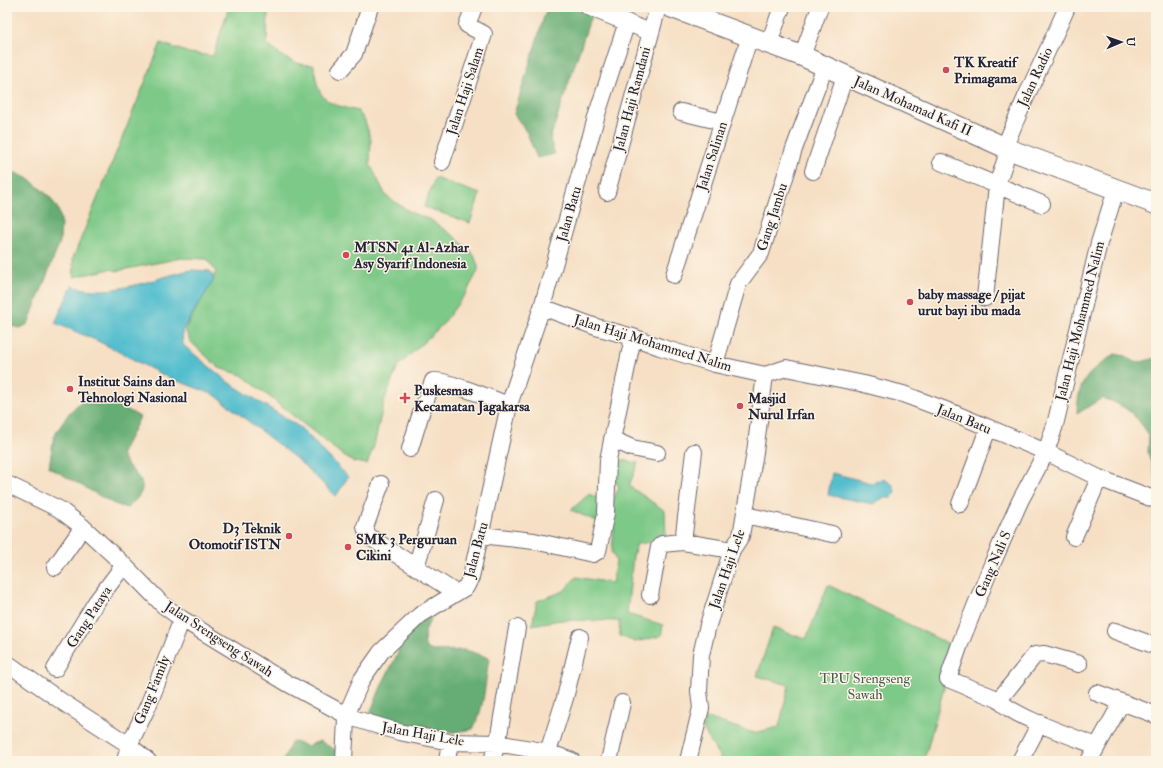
<svg xmlns="http://www.w3.org/2000/svg" width="1163" height="768" font-family="'IM FELL Double Pica',serif">
<style>
.green{fill:#7dc987;stroke:#507661}
.forest{fill:#66ad74;stroke:#446858}
.water{fill:#53bece;stroke:#3a7084}
.lines{fill:none;stroke-linecap:round;stroke-linejoin:round}
.minor-casing{stroke:#6c646b;stroke-width:18}
.major-casing{stroke:#6c646b;stroke-width:22}
.minor{stroke:#fff;stroke-width:16}
.major{stroke:#fff;stroke-width:20}
.poi-dot{fill:#d1495b;stroke:#fcf5e5;stroke-width:1.5}
.labels{text-anchor:middle;dominant-baseline:central;stroke-width:3;stroke-linejoin:round;paint-order:stroke}
.poi-label{font-size:14px;font-weight:bold;fill:#22223b;stroke:#fcf5e5;text-anchor:start}
.street-label{font-size:14px;fill:#22223b;stroke:#fcf5e5}
.park-label{font-size:14px;fill:#425c56;stroke:#fcf5e5}
</style>
<rect width="100%" height="100%" fill="#fcf5e5"/>
<filter id="ink" filterUnits="userSpaceOnUse"><feTurbulence type="fractalNoise" baseFrequency=".025" numOctaves="2"/><feDisplacementMap in="SourceGraphic" scale="8" xChannelSelector="R" yChannelSelector="G"/><feConvolveMatrix kernelMatrix="1 2 1 2 8 2 1 2 1" color-interpolation-filters="sRGB"/></filter>
<filter id="wash" filterUnits="userSpaceOnUse"><feTurbulence type="fractalNoise" baseFrequency=".012" numOctaves="4" result="noise"/><feDisplacementMap in="SourceGraphic" scale="16" xChannelSelector="R" yChannelSelector="G"/><feGaussianBlur stdDeviation="0.9" result="paint"/><feColorMatrix in="noise" values="0 0 0 0 0 0 0 0 0 0 0 0 0 0 0 0 0 1.4 0 .05"/><feComposite in="paint" operator="in"/></filter>
<g filter="url(#wash)">
<rect width="100%" height="100%" fill="#f6dfc4"/>
<path class="green" d="M 229,7 L 266,7 L 268,14 L 267,44 C 280,56 295,66 314,65 C 318,101 324,103 358,111 L 365,121 L 371,140 L 370,164 L 386,196 L 412,213 L 431,220 L 455,237 L 474,255 L 478,266 L 478,271 L 466,293 L 442,325 L 398,366 L 384,401 L 374,446 L 367,464 L 354,462 L 345,457 L 242,375 L 219,368 L 190,341 L 185,329 L 216,272 L 207,259 L 181,258 L 117,271 L 111,269 L 74,277 L 73,258 L 161,43 L 189,53 L 213,56 Z
M 435,178 L 480,194 L 470,223 L 424,207 Z
M 621,460 L 638,463 L 629,486 L 665,511 L 666,540 L 637,544 L 633,556 L 627,614 L 663,625 L 661,636 L 635,642 L 620,636 L 619,621 L 560,620 L 532,625 L 537,601 L 564,591 L 576,577 L 612,583 L 616,561 L 612,552 L 614,529 L 571,510 L 589,494 L 611,505 L 619,487 L 614,479 Z
M 828,585 L 955,647 L 924,761 L 722,761 L 703,729 L 704,717 L 754,733 L 779,727 L 789,685 L 757,676 L 773,628 L 806,639 Z"/>
<path class="forest" d="M 547,7 L 594,7 L 550,139 L 555,154 L 537,158 L 527,133 L 514,114 Z
M 7,169 L 29,179 L 50,197 L 58,209 L 61,220 L 60,242 L 28,324 L 20,328 L 7,325 Z
M 1115,354 L 1125,356 L 1137,363 L 1156,358 L 1156,479 L 1148,453 L 1149,435 C 1136,415 1126,405 1102,398 L 1077,414 C 1078,379 1088,373 1115,354 Z
M 93,400 L 110,400 L 140,417 L 121,455 C 134,479 158,482 127,508 L 114,504 L 49,467 L 54,436 L 69,413 L 79,403 Z
M 433,615 C 427,626 421,636 426,648 L 433,651 L 466,650 L 489,658 C 485,681 485,708 473,729 L 455,732 L 414,729 L 390,725 L 370,713 L 383,682 L 397,655 L 404,632 Z
M 292,741 L 307,746 L 320,741 L 343,754 L 341,761 L 283,761 Z"/>
<path class="water" d="M 191,270 L 210,271 L 214,280 L 182,331 L 183,345 L 228,382 L 301,428 L 348,477 L 336,496 L 299,461 L 215,395 L 165,376 L 98,341 L 55,323 L 72,286 C 111,299 153,278 191,270 Z
M 832,473 L 871,483 L 884,479 L 893,485 L 895,491 L 892,498 L 883,498 L 873,504 L 828,495 Z"/>
</g>
<g filter="url(#ink)">
<g class="lines">
<defs>
<path id="minor" d="M 588,7 L 650,32
M 769,43 L 782,7
M 802,56 L 820,7
M 340,70 L 354,54 L 370,7
M 681,112 L 722,122
M 1005,147 C 1023,99 1047,54 1067,7
M 442,162 L 484,34 L 467,25 L 474,7
M 941,162 L 1042,204
M 813,171 L 845,76
M 607,192 L 658,7
M 674,275 L 750,36
M 985,298 L 997,185 L 1009,149
M 542,307 L 596,327 L 633,337 L 660,347 L 715,364 L 765,375
M 715,364 L 738,284 L 761,253 L 794,149 L 825,66
M 765,375 L 786,368 L 864,384 L 903,394 L 956,414 L 1046,452 L 1099,478 L 1156,500
M 612,439 L 632,448 L 657,453
M 410,449 L 421,413 L 433,381 C 442,378 497,401 509,405
M 7,484 L 59,509 L 83,527 L 124,565 L 163,605 L 182,619 L 287,683 L 344,714 L 346,718 L 344,761
M 381,484 L 365,527 L 368,536 L 456,593
M 960,504 L 988,429
M 745,515 L 832,534
M 481,535 L 534,541 L 593,554 L 598,551 L 606,513 L 608,460 L 633,337
M 1074,537 L 1099,478
M 683,542 L 694,452
M 55,567 L 83,527
M 416,567 L 436,500
M 650,595 L 659,547 L 662,544 L 683,542 L 732,550
M 1115,631 L 1156,646
M 7,663 L 64,703 L 129,745 L 148,761
M 1079,664 L 1044,654 L 1035,655 L 1002,696 L 1000,701 C 1014,717 1074,737 1096,746
M 55,669 L 96,602 L 124,565
M 1097,693 L 1156,715
M 1000,700 L 948,679 L 960,644 L 993,562 L 1020,501 L 1046,452 L 1055,425 L 1099,243 L 1116,190
M 548,752 L 565,698 L 580,637
M 125,761 L 129,745 L 148,706 L 182,619
M 447,761 L 450,742
M 492,761 L 499,735 L 517,628
M 572,761 L 548,752 L 497,743 L 450,742 L 399,732 L 346,716 L 362,679 L 381,652 L 420,615 L 466,587 L 471,577 L 509,405 L 542,307 L 598,111 L 627,22
M 609,761 L 622,703
M 688,761 L 701,708 L 699,691 L 701,655 L 708,625 L 732,550 L 741,536 L 755,452 L 765,375
M 1020,761 L 1040,723
M 1089,761 L 1118,709"/>
<path id="major" d="M 670,7 L 802,56 L 1013,151 L 1156,204"/>
</defs>
<use href="#minor" class="minor-casing"/>
<use href="#major" class="major-casing"/>
<use href="#minor" class="minor"/>
<use href="#major" class="major"/>
</g>
</g>
<g class="poi-dot">
<circle cx="946" cy="70" r="4"/>
<circle cx="346" cy="255" r="4"/>
<circle cx="910" cy="302" r="4"/>
<circle cx="70" cy="389" r="4"/>
<path d="M403 392h4v4h4v4h-4v4h-4v-4h-4v-4h4z"/>
<circle cx="740" cy="406" r="4"/>
<circle cx="289" cy="536" r="4"/>
<circle cx="348" cy="547" r="4"/>
</g>
<g class="labels">
<g class="poi-label">
<text x="954" y="62">TK Kreatif<tspan x="954" dy="16">Primagama</tspan></text>
<text x="354" y="247">MTSN 41 Al-Azhar<tspan x="354" dy="16">Asy Syarif Indonesia</tspan></text>
<text x="918" y="294">baby massage / pijat<tspan x="918" dy="16">urut bayi ibu mada</tspan></text>
<text x="78" y="381">Institut Sains dan<tspan x="78" dy="16">Tehnologi Nasional</tspan></text>
<text x="414" y="390">Puskesmas<tspan x="414" dy="16">Kecamatan Jagakarsa</tspan></text>
<text x="748" y="398">Masjid<tspan x="748" dy="16">Nurul Irfan</tspan></text>
<text x="281" y="528" text-anchor="end">D3 Teknik<tspan x="281" dy="16">Otomotif ISTN</tspan></text>
<text x="356" y="539">SMK 3 Perguruan<tspan x="356" dy="16">Cikini</tspan></text>
</g>
<g class="street-label">
<text transform="translate(1035 77) rotate(-65)">Jalan Radio</text>
<text transform="translate(465 91) rotate(-72)">Jalan Haji Salam</text>
<text transform="translate(632 99) rotate(-75)">Jalan Haji Ramdani</text>
<text transform="translate(913 106) rotate(24)">Jalan Mohamad Kafi II</text>
<text transform="translate(712 156) rotate(-72)">Jalan Salinan</text>
<text transform="translate(569 214) rotate(-74)">Jalan Batu</text>
<text transform="translate(772 217) rotate(-72)">Gang Jambu</text>
<text transform="translate(1080 321) rotate(-76)">Jalan Haji Mohammed Nalim</text>
<text transform="translate(653 343) rotate(17)">Jalan Haji Mohammed Nalim</text>
<text transform="translate(964 419) rotate(22)">Jalan Batu</text>
<text transform="translate(476 550) rotate(-75)">Jalan Batu</text>
<text transform="translate(993 564) rotate(-67)">Gang Nali S</text>
<text transform="translate(727 569) rotate(-71)">Jalan Haji Lele</text>
<text transform="translate(89 617) rotate(-57)">Gang Pataya</text>
<text transform="translate(219 639) rotate(33)">Jalan Srengseng Sawah</text>
<text transform="translate(152 690) rotate(-68)">Gang Family</text>
<text transform="translate(423 734) rotate(10)">Jalan Haji Lele</text>
</g>
<g class="park-label">
<text x="865" y="678">TPU Srengseng<tspan x="865" dy="16">Sawah</tspan></text>
</g>
</g>
<rect width="1163" height="768" fill="none" stroke="#fcf5e5" stroke-width="24"/>
<g transform="translate(1121 42) rotate(88)" stroke="#fcf5e5" stroke-width="3" paint-order="stroke">
<path d="M0-3L7 15L0 10L-7 15Z" fill="#22223b"/>
<text y="-6" font-size="11" font-weight="bold" text-anchor="middle" fill="#22223b">U</text>
</g>
</svg>
